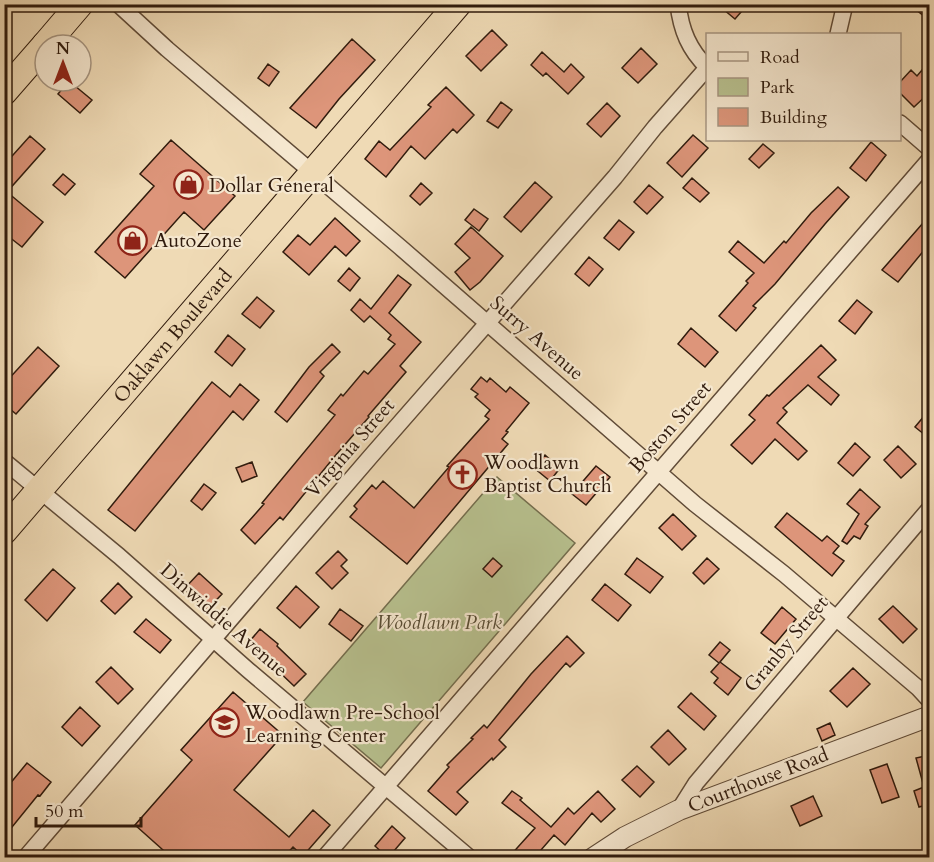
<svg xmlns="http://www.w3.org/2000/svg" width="934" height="862" font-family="Cardo,serif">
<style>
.green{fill:#b7c08e;stroke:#746e4e;stroke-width:1.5}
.building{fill:#dd957a;stroke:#301b0d;stroke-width:1.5}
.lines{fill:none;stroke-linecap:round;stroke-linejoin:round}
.minor-casing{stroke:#604b37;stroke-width:18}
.tertiary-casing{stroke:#604b37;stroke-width:22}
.trunk-casing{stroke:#301b0d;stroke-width:28}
.minor{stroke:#f5e7cf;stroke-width:15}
.tertiary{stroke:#f5e7cf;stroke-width:20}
.trunk{stroke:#efdab5;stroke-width:26}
.labels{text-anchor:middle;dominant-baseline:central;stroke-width:4.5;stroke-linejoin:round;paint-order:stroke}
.poi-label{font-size:20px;fill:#301b0d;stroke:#f5e7cf;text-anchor:start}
.street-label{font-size:20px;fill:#301b0d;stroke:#f5e7cf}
.park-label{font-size:20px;font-style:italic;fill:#584d34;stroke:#f5e7cf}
</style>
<rect width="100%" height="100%" fill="#efdab5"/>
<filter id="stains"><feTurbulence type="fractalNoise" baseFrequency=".00333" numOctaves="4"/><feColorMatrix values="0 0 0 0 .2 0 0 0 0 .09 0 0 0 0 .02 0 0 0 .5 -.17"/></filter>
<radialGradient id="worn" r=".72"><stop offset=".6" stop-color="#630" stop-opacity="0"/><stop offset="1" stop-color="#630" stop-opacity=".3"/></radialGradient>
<path class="green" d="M 497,477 L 575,543 L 381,768 L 303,702 Z"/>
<path class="building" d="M 717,4 L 748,4 L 735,19 Z
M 909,4 L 930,4 L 930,12 L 925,17 Z
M 492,30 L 507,45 L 481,71 L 466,56 Z
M 352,39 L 375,60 L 339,99 L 316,128 L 290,108 Z
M 641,48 L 657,64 L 638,83 L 622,68 Z
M 542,52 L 564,72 L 571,64 L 584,77 L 568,94 L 546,73 L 543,76 L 531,65 Z
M 268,64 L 279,72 L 269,86 L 258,78 Z
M 911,70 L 917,76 L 922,70 L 930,77 L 930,92 L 914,107 L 900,93 L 900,82 Z
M 69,81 L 92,100 L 80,113 L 58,94 Z
M 446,87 L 474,115 L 457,133 L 453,129 L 425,159 L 411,146 L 386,177 L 365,159 L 379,141 L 390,150 L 431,107 L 428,105 Z
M 501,102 L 512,110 L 498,128 L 487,121 Z
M 607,103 L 620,116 L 601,137 L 587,124 Z
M 693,135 L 708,148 L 682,177 L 667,163 Z
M 30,136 L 45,149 L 7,192 L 43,222 L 22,247 L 4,233 L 4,165 Z
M 171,140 L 235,196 L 204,230 L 184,212 L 125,278 L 95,252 L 154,186 L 140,174 Z
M 871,142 L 886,155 L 866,181 L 850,168 Z
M 763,144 L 774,153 L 759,168 L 749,159 Z
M 63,174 L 75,184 L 65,195 L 53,185 Z
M 692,178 L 709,193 L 700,202 L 683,188 Z
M 535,182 L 552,197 L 521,232 L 504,217 Z
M 421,183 L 432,193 L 420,205 L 410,196 Z
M 649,185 L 663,197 L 647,214 L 634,202 Z
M 838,187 L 849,197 L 825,224 L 775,284 L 753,306 L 756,308 L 736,331 L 719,316 L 748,283 L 746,281 L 754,273 L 729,252 L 738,241 L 764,263 L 784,241 L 786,243 L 811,213 Z
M 474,209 L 488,219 L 479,231 L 465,220 Z
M 930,215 L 930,243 L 898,282 L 882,270 Z
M 335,218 L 360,241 L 346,256 L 335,246 L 309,275 L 283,252 L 298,235 L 310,245 Z
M 619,220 L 634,232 L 619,250 L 604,238 Z
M 471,227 L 503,256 L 480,282 L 470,290 L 455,272 L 470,258 L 455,244 Z
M 589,257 L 603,269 L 589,286 L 575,274 Z
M 349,268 L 360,278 L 350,291 L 338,281 Z
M 398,275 L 411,285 L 389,313 L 421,342 L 400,366 L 406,372 L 368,416 L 369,417 L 335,456 L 283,520 L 280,517 L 255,544 L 241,530 L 264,504 L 262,503 L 335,415 L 328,410 L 341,394 L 343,396 L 364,371 L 368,374 L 395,344 L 388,339 L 391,335 L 370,316 L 364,322 L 351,310 L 360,299 L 371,309 Z
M 257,297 L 274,311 L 260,328 L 242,314 Z
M 857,300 L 872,312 L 855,334 L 839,321 Z
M 691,328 L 718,352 L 705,367 L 678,344 Z
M 228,335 L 245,349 L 232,366 L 215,352 Z
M 332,344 L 340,352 L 320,372 L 324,376 L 287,422 L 275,412 L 309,367 Z
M 821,345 L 836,360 L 818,377 L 839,395 L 831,405 L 808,385 L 783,408 L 787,412 L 777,423 L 807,451 L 798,460 L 775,439 L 752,464 L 731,445 L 755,420 L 749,415 L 767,395 L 769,396 Z
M 38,347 L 59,366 L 16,414 L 4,404 L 4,384 Z
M 481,377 L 487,382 L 490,378 L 506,392 L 510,387 L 529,403 L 506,431 L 508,432 L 502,439 L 508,444 L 407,564 L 350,517 L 357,509 L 354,506 L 372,485 L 376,489 L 383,481 L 414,508 L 449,467 L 447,466 L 489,419 L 485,416 L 490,410 L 475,397 L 478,394 L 471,389 Z
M 212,382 L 230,397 L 240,384 L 259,400 L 243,420 L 233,411 L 135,531 L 108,510 Z
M 930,409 L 930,439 L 915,427 Z
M 855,443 L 870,457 L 853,476 L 838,463 Z
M 898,446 L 916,464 L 901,478 L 884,460 Z
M 545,455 L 560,468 L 550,481 L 534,468 Z
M 252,462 L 257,476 L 242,482 L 236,468 Z
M 596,466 L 610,477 L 586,505 L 572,494 Z
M 204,484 L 216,493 L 202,510 L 191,501 Z
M 860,489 L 880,507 L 865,524 L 868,526 L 860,539 L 854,536 L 847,544 L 842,541 L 859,514 L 847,504 Z
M 787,513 L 822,541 L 827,536 L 839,546 L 833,553 L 844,561 L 832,576 L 775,527 Z
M 673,514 L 696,536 L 682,550 L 659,528 Z
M 338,551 L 347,560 L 341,566 L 348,573 L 332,589 L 316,573 Z
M 493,558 L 502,566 L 492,577 L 483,569 Z
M 637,558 L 663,577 L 650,593 L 625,574 Z
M 707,558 L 719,569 L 704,584 L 693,573 Z
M 53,569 L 75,588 L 47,621 L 25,600 Z
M 199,573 L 222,594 L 207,610 L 184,589 Z
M 118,583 L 132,597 L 115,614 L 101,601 Z
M 605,584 L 631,605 L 618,621 L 592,600 Z
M 296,586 L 319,607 L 300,628 L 277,608 Z
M 893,606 L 917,629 L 903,643 L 879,619 Z
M 782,607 L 796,619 L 775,644 L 761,633 Z
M 340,609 L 363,626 L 351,641 L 329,624 Z
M 146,619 L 171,640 L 160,653 L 134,632 Z
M 260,629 L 278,644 L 277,646 L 306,674 L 294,686 L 274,667 L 276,665 L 249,642 Z
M 567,636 L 584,653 L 570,667 L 566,663 L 499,740 L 506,747 L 493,760 L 492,758 L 457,792 L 468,802 L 456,815 L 428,791 L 449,767 L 447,765 L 473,739 L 471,738 L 484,725 L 487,728 L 531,674 Z
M 720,642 L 730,650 L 720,662 L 741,678 L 728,695 L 714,683 L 718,678 L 711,672 L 719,663 L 709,655 Z
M 111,667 L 133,689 L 118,704 L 96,682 Z
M 853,668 L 870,684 L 847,707 L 830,691 Z
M 233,692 L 283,735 L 234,790 L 289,837 L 313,810 L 330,825 L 303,856 L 293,847 L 283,858 L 275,858 L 270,853 L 265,858 L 172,858 L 135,825 L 192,760 L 181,750 Z
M 691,693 L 716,716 L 704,730 L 678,707 Z
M 80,707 L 100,726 L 82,746 L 62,727 Z
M 830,723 L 835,735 L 822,741 L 817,729 Z
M 668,730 L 686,749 L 669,765 L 651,747 Z
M 930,755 L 930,795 L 928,795 L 930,804 L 919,807 L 914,791 L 924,787 L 916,758 Z
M 27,763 L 51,782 L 40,796 L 38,795 L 4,837 L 4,791 Z
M 887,764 L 899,797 L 882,803 L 870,770 Z
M 637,766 L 654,782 L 640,797 L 622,780 Z
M 512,791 L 522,798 L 520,800 L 551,827 L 568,808 L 574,814 L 598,791 L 615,809 L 601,822 L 592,813 L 565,845 L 554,835 L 534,858 L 508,858 L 535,828 L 502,803 Z
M 813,796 L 822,816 L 800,826 L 791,806 Z
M 392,826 L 405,838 L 388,858 L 375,846 Z"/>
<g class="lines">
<defs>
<path id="minor" d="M 118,4 L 167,49 L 400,247 L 695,504 L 784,574 L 918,688 L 930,701
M 678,4 C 681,30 689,50 708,68
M 838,34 L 845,4
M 900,123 L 930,149
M 4,461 L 119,556 L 248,670 L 470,858
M 679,810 L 696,783 L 930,508
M 25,858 L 371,456 L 615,177 L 655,127 L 707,68
M 324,858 L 930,159"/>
<path id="tertiary" d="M 593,858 L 625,837 L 679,810 L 930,716"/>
<g id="trunk">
<path d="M 45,45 L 80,4"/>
<path d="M 4,92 L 45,45"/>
<path id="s1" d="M 4,531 L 458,4"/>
</g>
</defs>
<use href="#minor" class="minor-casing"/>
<use href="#tertiary" class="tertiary-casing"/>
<use href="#trunk" class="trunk-casing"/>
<use href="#minor" class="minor"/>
<use href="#tertiary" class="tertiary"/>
<use href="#trunk" class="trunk"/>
</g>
<defs>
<symbol id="shop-ring" viewBox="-11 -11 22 22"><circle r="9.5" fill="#f5e7cf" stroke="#8f2418" stroke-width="1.5"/><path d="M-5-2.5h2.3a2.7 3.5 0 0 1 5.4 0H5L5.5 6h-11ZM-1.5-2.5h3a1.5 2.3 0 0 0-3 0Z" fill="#8f2418"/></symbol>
<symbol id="church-ring" viewBox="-11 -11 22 22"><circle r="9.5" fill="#f5e7cf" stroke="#8f2418" stroke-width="1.5"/><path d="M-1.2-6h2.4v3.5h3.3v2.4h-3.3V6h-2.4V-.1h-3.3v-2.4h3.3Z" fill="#8f2418"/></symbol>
<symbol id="school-ring" viewBox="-11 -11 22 22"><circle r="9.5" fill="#f5e7cf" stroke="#8f2418" stroke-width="1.5"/><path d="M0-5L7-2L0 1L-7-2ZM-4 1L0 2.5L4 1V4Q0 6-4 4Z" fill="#8f2418"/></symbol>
</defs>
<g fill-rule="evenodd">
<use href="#shop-ring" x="172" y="168" width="33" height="33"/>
<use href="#shop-ring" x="116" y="224" width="33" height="33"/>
<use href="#church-ring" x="446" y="458" width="33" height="33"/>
<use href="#school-ring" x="208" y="706" width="33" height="33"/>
</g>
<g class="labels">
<g class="poi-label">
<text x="209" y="185">Dollar General</text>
<text x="154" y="240">AutoZone</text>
<text x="484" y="462">Woodlawn<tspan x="484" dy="23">Baptist Church</tspan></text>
<text x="245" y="712">Woodlawn Pre-School<tspan x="245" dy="23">Learning Center</tspan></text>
</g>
<g class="street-label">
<text stroke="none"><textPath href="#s1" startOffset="258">Oaklawn Boulevard</textPath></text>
<text transform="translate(537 338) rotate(41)">Surry Avenue</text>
<text transform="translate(670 427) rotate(-49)">Boston Street</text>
<text transform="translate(350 448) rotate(-49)">Virginia Street</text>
<text transform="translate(224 620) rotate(41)">Dinwiddie Avenue</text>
<text transform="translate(786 644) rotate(-50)">Granby Street</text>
<text transform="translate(758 780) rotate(-21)">Courthouse Road</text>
</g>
<g class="park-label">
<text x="439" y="622">Woodlawn Park</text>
</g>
</g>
<rect width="934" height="862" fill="none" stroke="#efdab5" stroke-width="24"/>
<rect x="6" y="6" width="922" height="850" fill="none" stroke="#301b0d" stroke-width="3"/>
<rect x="12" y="12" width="910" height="838" fill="none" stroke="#301b0d" stroke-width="1.5"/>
<rect x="706" y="33" width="195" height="108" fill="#f5e7cf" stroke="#a69581" stroke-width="1.5"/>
<rect x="718" y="52" width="30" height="9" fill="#f5e7cf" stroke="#a69581" stroke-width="1.5"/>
<text x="760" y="63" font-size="18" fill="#301b0d">Road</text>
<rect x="718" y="78" width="30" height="18" fill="#b7c08e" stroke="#a69581" stroke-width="1.5"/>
<text x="760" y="93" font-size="18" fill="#301b0d">Park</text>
<rect x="718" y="108" width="30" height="18" fill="#dd957a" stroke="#a69581" stroke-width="1.5"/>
<text x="760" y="123" font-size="18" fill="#301b0d">Building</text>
<g transform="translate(63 63)"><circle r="28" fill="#f5e7cf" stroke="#a69581" stroke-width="1.5"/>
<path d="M0-4.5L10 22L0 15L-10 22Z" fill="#8f2418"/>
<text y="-9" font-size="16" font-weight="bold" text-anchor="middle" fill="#301b0d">N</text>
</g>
<path d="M36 817v9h105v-9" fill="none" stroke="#301b0d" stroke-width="3"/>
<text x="45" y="817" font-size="18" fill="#301b0d" stroke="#f5e7cf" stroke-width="4.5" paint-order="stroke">50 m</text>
<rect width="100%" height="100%" filter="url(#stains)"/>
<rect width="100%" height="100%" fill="url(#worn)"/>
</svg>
